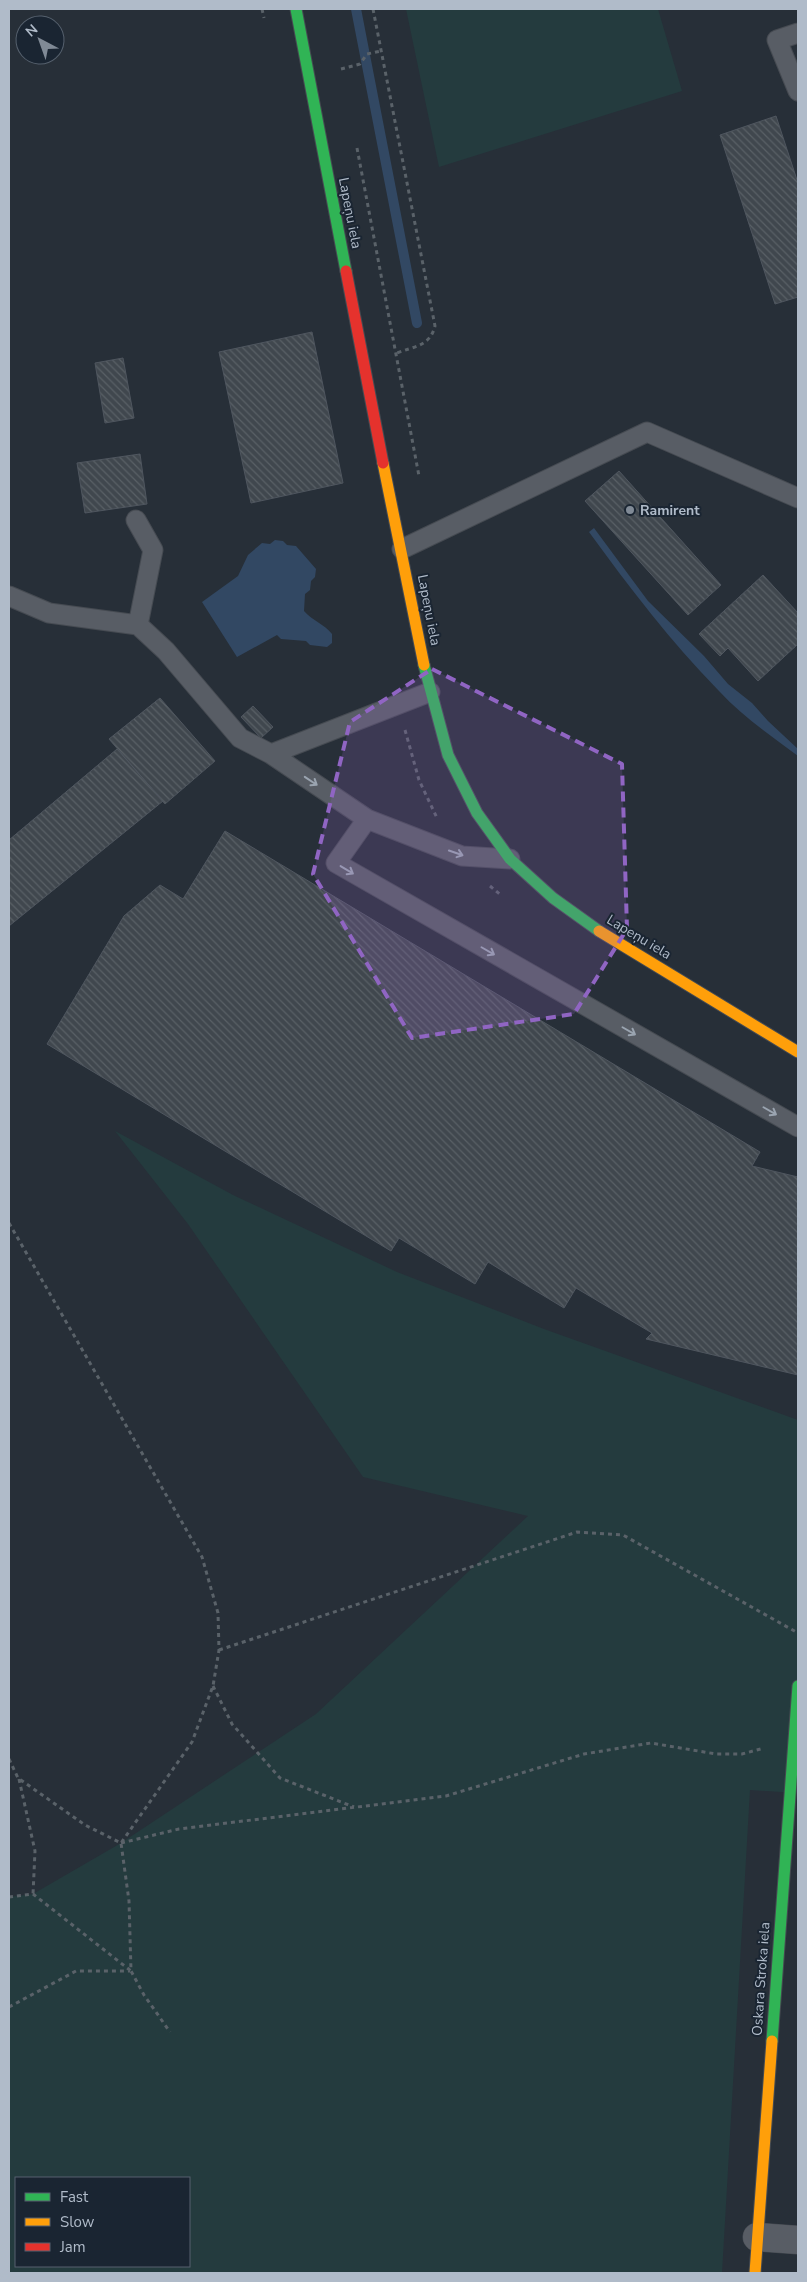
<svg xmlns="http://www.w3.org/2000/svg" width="807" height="2282" font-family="'Nunito Sans',sans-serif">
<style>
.grass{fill:#243b3e;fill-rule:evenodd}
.water{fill:#324863}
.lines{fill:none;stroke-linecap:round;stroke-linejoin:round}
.stream{stroke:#324863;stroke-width:10}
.building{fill:url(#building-back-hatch);stroke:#4f565f}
.lane-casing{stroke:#464b52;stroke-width:21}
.street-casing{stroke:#464b52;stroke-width:29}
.fast-casing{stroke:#464b52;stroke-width:13}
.slow-casing{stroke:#464b52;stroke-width:13}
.jam-casing{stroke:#464b52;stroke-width:13}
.path{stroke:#5a6269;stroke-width:3;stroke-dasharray:4 4;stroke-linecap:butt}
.lane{stroke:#585d65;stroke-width:19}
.street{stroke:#585d65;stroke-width:28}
.fast{stroke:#30b455;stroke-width:11}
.slow{stroke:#ff9f0a;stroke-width:11}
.jam{stroke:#e5322d;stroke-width:11}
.oneway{stroke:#9aa4b0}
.marked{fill:#9065c3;fill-opacity:0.2;stroke:#9065c3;stroke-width:4;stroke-dasharray:10 6;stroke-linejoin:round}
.poi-dot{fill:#808a96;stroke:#1a2532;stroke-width:2}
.labels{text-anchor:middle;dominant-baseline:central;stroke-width:4;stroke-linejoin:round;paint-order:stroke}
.street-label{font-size:14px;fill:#b0bbc9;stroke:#1a2532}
.poi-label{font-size:14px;font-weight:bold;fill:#b0bbc9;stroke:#1a2532;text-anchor:start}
</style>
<defs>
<pattern id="building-back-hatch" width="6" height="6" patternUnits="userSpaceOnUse" patternTransform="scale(1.25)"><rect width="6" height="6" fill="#40474e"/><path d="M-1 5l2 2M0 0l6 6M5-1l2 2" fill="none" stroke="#596066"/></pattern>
</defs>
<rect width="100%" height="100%" fill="#272f38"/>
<path class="grass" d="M 406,9 L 658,9 L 682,91 L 439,167 Z
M 115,1131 L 233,1195 L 397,1272 L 544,1329 L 798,1420 L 798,1793 L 750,1790 L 722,2273 L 9,2273 L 9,1897 L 33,1894 L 121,1843 L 316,1714 L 528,1516 L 363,1477 L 188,1224 ZM 16,2178 L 189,2178 L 189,2266 L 16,2266 Z"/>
<path class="water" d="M 594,528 L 648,601 L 704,656 L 728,684 L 752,703 L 768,721 L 798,749 L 798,756 C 771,736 742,716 719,691 C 671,642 629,587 589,532 Z
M 275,540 L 283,541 L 287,545 L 296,546 L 316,569 L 315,577 L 311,581 L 310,590 L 305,594 L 304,611 C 313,621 324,624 332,634 L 332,643 L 327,647 L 310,645 L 306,641 L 281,639 L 277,635 L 237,657 L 202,602 L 238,576 L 248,555 L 262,543 L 270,544 Z"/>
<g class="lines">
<path class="stream" d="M 356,9 L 417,323"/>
</g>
<path class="building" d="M 776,116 L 798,183 L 798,297 L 775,304 L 720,135 Z
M 312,332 L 343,483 L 251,503 L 219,352 Z
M 123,358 L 134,418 L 105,423 L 95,363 Z
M 140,454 L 147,504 L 85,513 L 77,463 Z
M 619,471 L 721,585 L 688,615 L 585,501 Z
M 763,575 L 798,613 L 798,644 L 758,681 L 728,648 L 720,656 L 699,634 Z
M 160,698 L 215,761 L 165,804 L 109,739 Z
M 253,706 L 273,727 L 261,738 L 241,717 Z
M 117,749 L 163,801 L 9,926 L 9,840 Z
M 225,831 L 760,1152 L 752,1166 L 798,1177 L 798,1375 L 646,1339 L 652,1333 L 576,1288 L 564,1308 L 488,1262 L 475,1284 L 399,1238 L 391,1251 L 47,1044 L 124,916 L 160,885 L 183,899 Z"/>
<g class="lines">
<defs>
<path id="lane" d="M 798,33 L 777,40 L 798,91
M 136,520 L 153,550 L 138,625
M 402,549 L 647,432 L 798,498
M 9,596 L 49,613 L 138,625 L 166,651 L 240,738 L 271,754 L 367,819 L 462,856 L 510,859
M 271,754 L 430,692
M 367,819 L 336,863 L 798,1127"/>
<path id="street" d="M 757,2237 L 798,2240"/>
<path id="fast" d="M 296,9 L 346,271
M 424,665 L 448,755 L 477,813 L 510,859 L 553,898 L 599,931
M 772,2041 L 798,1686"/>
<path id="slow" d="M 383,463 L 424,665
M 599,931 L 798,1052
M 755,2273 L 772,2041"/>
<path id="jam" d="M 346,271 L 383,463"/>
</defs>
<use href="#lane" class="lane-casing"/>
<use href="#street" class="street-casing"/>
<use href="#fast" class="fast-casing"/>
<use href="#slow" class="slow-casing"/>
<use href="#jam" class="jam-casing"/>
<path class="path" d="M 262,9 L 264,18
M 373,9 L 435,326 C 430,346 415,346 397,353
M 341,69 L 360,64 L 367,54 L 381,51
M 357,148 L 419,476
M 405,730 L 419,780 L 437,818
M 490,886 L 502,896
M 9,1223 L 202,1557 L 218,1613 L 219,1650 L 213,1686 L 192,1742 L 121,1843
M 219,1650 L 577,1532 L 623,1535 L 798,1633
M 213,1686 L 232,1724 L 280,1778 L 354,1807
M 9,1759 L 18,1778 L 85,1825 L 121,1843 L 129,1901 L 131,1971 L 144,1995 L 170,2032
M 19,1779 L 35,1851 L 33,1894
M 121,1843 L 179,1829 L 446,1796 L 584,1754 L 651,1743 L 716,1754 L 742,1754 L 764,1748
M 9,1897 L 33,1894 L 131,1971
M 9,2007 L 76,1971 L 130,1971"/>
<use href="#lane" class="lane"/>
<use href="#street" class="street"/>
<use href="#fast" class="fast"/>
<use href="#slow" class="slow"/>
<use href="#jam" class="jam"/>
</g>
<defs><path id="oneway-shaft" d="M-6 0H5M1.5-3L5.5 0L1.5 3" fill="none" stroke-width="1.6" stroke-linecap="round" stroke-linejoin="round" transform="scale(1.25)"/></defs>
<g class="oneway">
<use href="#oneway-shaft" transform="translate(311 781) rotate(34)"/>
<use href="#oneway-shaft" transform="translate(456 853) rotate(19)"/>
<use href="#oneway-shaft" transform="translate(347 870) rotate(31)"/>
<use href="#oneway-shaft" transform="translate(488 951) rotate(30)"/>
<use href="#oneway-shaft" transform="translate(629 1031) rotate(30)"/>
<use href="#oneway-shaft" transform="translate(770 1111) rotate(30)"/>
</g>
<path class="marked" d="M 432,669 L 622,764 L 627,929 L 574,1014 L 412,1038 L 313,874 L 350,722 Z"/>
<circle class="poi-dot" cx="630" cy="510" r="5"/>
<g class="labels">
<g class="street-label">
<text transform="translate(350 213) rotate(79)">Lapeņu iela</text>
<text transform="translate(429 610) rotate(79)">Lapeņu iela</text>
<text transform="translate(639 937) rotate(31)">Lapeņu iela</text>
<text transform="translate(761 1979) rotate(-86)">Oskara Stroka iela</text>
</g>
<g class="poi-label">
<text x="640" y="510">Ramirent</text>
</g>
</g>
<rect width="807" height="2282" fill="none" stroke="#b0bbc9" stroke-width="20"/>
<rect x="15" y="2177" width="175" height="90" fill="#1a2532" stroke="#56616e"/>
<rect x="25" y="2193" width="25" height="8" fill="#30b455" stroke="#56616e"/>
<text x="60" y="2202" font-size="15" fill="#b0bbc9">Fast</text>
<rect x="25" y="2218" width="25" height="8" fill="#ff9f0a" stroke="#56616e"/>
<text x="60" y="2227" font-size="15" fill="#b0bbc9">Slow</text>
<rect x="25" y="2243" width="25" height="8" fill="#e5322d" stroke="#56616e"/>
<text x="60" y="2252" font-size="15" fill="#b0bbc9">Jam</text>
<g transform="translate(40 40) rotate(319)"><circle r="24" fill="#1a2532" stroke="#56616e"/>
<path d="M0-4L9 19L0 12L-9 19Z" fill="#808a96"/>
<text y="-8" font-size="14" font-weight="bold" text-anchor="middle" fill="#b0bbc9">N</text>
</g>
</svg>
